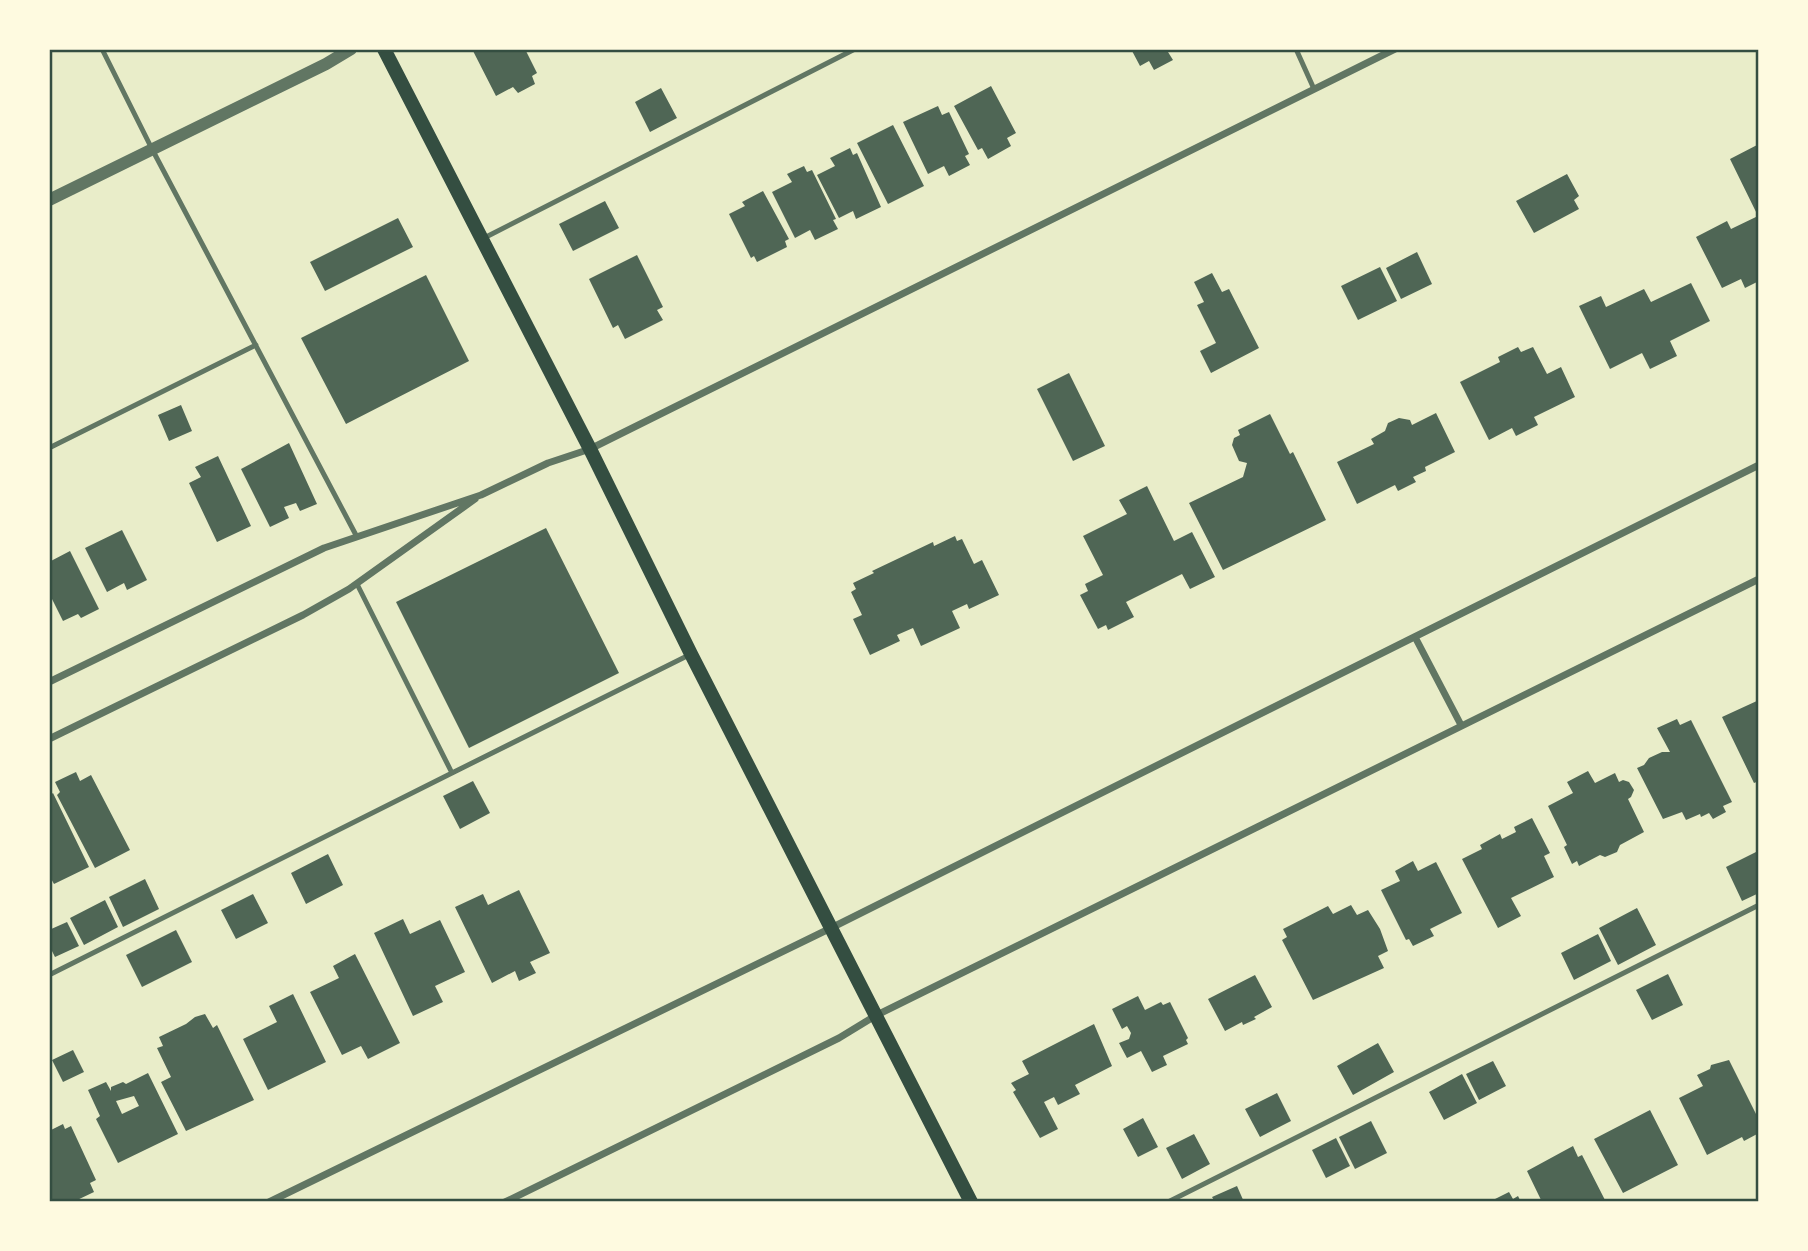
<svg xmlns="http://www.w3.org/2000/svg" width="1808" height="1251" font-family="'Space Grotesk',sans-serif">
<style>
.building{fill:#4f6655;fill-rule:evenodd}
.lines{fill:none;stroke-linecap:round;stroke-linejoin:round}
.service{stroke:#617663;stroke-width:5}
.minor{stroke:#617663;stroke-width:7}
.tertiary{stroke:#617663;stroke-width:12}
.secondary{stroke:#344e41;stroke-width:14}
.neatline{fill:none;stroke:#344e41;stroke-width:2.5}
</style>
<rect width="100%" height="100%" fill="#e9edc9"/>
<path class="building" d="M 472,49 L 525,49 L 537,73 L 532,76 L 535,84 L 518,93 L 513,87 L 496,96 Z
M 1131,49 L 1175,49 L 1168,52 L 1173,60 L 1154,70 L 1149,61 L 1140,66 Z
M 991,86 L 1016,133 L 1007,138 L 1011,146 L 988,159 L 982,148 L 978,150 L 954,106 Z
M 661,88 L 677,118 L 650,132 L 635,102 Z
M 938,106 L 942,115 L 949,112 L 969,154 L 965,156 L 970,165 L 949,176 L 944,166 L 928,174 L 903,122 Z
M 893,125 L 924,186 L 888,204 L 857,143 Z
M 1759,144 L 1759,281 L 1745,288 L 1741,279 L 1722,288 L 1696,237 L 1727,221 L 1731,229 L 1758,216 L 1730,159 Z
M 850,148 L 853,155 L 857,153 L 881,207 L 856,219 L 853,211 L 839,218 L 817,175 L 835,166 L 830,158 Z
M 804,166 L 807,172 L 812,170 L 836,219 L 833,220 L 838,229 L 815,240 L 810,230 L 795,238 L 772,192 L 792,182 L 787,174 Z
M 1567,174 L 1579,196 L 1574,200 L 1579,209 L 1534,233 L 1516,201 Z
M 763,191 L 789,239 L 785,241 L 787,247 L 757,262 L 754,256 L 751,258 L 729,214 L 745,206 L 742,202 Z
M 605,201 L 619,228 L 573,251 L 559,224 Z
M 398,218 L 413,247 L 325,291 L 310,262 Z
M 1417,252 L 1432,284 L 1401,299 L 1386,268 Z
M 637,255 L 663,307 L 657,310 L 663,320 L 625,339 L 618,325 L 613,328 L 589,279 Z
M 1380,267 L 1397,301 L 1358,320 L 1341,286 Z
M 1212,273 L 1222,292 L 1229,289 L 1259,348 L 1211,373 L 1200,351 L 1216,343 L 1197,305 L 1204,302 L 1194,282 Z
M 426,275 L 469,361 L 346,424 L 301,338 Z
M 1691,283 L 1710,321 L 1670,341 L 1677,356 L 1650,369 L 1642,353 L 1610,369 L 1579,306 L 1601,296 L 1606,307 L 1644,289 L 1651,302 Z
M 1518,347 L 1521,352 L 1533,347 L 1547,374 L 1561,367 L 1575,397 L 1534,417 L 1538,425 L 1516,436 L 1512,428 L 1489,440 L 1460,382 L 1500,362 L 1498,357 Z
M 1069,373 L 1105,446 L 1073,461 L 1037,389 Z
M 181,405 L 192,431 L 169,441 L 158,415 Z
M 1436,413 L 1455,452 L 1425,467 L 1426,471 L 1413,477 L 1416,482 L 1398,491 L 1395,485 L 1357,504 L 1337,462 L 1374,444 L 1371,439 L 1385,431 L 1388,423 L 1399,418 L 1410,420 L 1412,425 Z
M 1270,414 L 1290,454 L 1293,452 L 1326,520 L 1223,570 L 1189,503 L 1243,477 L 1247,463 L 1239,461 L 1232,445 L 1234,438 L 1240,435 L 1238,430 Z
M 289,443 L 317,504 L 300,511 L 296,503 L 284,507 L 289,518 L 270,527 L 241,469 Z
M 218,456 L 251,526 L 217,542 L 189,483 L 201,477 L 195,467 Z
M 1147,486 L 1174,541 L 1192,532 L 1215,577 L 1190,589 L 1182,574 L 1126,602 L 1134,617 L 1108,630 L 1106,625 L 1098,629 L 1080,595 L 1088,591 L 1085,584 L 1103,575 L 1083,536 L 1127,514 L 1119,500 Z
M 546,528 L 619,673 L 469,748 L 396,602 Z
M 122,530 L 147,580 L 127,590 L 124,583 L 107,592 L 85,548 Z
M 955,536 L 957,541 L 962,539 L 974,564 L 982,560 L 999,595 L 969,609 L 967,604 L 952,611 L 960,628 L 921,646 L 913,628 L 897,635 L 900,641 L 870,655 L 853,619 L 862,615 L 851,592 L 856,589 L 853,583 L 874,573 L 872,571 L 933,542 L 934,546 Z
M 70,551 L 99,609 L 81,618 L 78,614 L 63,621 L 49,593 L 49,562 Z
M 1759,700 L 1759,781 L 1754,783 L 1722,717 Z
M 1677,719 L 1680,725 L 1691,720 L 1732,802 L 1723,806 L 1726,812 L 1713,819 L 1709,813 L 1701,817 L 1700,814 L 1686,820 L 1682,812 L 1663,819 L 1637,768 L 1644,765 L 1649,758 L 1662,752 L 1670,752 L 1657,728 Z
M 1588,771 L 1595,783 L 1615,773 L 1619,782 L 1623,780 L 1629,782 L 1634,790 L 1631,797 L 1628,799 L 1644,832 L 1620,845 L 1617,852 L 1605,857 L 1600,855 L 1579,866 L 1577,861 L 1572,864 L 1564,847 L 1567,845 L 1548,806 L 1573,793 L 1567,782 Z
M 76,772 L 80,781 L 91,775 L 130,850 L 95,868 L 57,795 L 60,792 L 55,782 Z
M 473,781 L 490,813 L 460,829 L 443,796 Z
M 53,793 L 89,867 L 54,884 L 49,875 L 49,796 Z
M 1532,818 L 1550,853 L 1544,856 L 1554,877 L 1511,898 L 1521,916 L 1498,928 L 1462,859 L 1482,849 L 1480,845 L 1500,834 L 1502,839 L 1516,832 L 1514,827 Z
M 1758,851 L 1759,893 L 1742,901 L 1726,867 Z
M 328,854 L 343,885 L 306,904 L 291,873 Z
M 1413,861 L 1418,871 L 1436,862 L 1462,913 L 1430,929 L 1434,936 L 1413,946 L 1409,939 L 1406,940 L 1381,890 L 1400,881 L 1395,871 Z
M 145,879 L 159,909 L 123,927 L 109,897 Z
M 519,890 L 550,953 L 530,962 L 536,973 L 519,981 L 515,971 L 492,983 L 455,907 L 483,894 L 488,905 Z
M 253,894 L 268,923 L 236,939 L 221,910 Z
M 105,900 L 118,927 L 84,945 L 70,918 Z
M 1351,905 L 1357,915 L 1368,910 L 1380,929 L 1388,951 L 1378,956 L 1384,968 L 1313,1000 L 1282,940 L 1287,937 L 1283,929 L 1328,906 L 1333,914 Z
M 1637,908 L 1656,945 L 1618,965 L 1599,928 Z
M 403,919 L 410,934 L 440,920 L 465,972 L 435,986 L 443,1002 L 413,1016 L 374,933 Z
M 67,922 L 79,946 L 55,957 L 49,945 L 49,930 Z
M 176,930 L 192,962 L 142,987 L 126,955 Z
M 1598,934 L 1611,961 L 1574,980 L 1561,953 Z
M 355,954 L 400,1043 L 368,1059 L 361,1046 L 342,1055 L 310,992 L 339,978 L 333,966 Z
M 1668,974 L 1683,1005 L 1652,1020 L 1636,990 Z
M 1255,975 L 1272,1007 L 1254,1017 L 1256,1019 L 1243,1025 L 1242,1022 L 1225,1031 L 1208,999 Z
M 293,994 L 326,1062 L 268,1090 L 243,1039 L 277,1022 L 269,1006 Z
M 1138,996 L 1145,1010 L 1161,1002 L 1163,1005 L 1170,1002 L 1188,1038 L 1186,1040 L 1188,1044 L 1163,1056 L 1167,1065 L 1152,1072 L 1141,1051 L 1127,1058 L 1119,1043 L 1129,1039 L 1131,1033 L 1127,1026 L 1122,1029 L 1112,1009 Z
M 205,1014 L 213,1028 L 217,1025 L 254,1100 L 186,1131 L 161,1082 L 171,1077 L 157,1048 L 163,1046 L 159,1037 L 186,1024 L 195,1017 Z
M 1094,1024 L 1112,1066 L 1075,1085 L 1080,1094 L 1058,1105 L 1054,1097 L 1044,1102 L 1058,1129 L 1040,1138 L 1013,1092 L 1016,1090 L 1011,1083 L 1029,1074 L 1022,1061 Z
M 1378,1043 L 1394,1072 L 1353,1095 L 1337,1066 Z
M 73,1050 L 84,1072 L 63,1082 L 52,1060 Z
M 1729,1060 L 1759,1120 L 1759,1133 L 1744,1141 L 1742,1137 L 1707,1155 L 1679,1098 L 1703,1086 L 1697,1075 L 1710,1069 L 1711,1065 Z
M 1493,1061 L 1506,1086 L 1479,1100 L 1466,1074 Z
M 148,1073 L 178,1134 L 118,1163 L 96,1119 L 100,1116 L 88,1090 L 106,1082 L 111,1091 L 111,1087 L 123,1082 L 126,1084 ZM 134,1096 L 139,1106 L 122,1114 L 116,1101 Z
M 1462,1074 L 1477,1103 L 1444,1120 L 1429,1092 Z
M 1277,1093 L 1291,1121 L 1260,1137 L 1245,1109 Z
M 1650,1110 L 1678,1165 L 1623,1193 L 1594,1139 Z
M 1143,1118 L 1158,1147 L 1138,1157 L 1123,1129 Z
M 1371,1121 L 1387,1153 L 1355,1169 L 1339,1137 Z
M 63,1124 L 65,1129 L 71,1126 L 96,1180 L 90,1183 L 94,1192 L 73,1202 L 49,1202 L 49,1131 Z
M 1194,1134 L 1210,1164 L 1182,1179 L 1166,1148 Z
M 1336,1138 L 1350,1166 L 1326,1178 L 1312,1150 Z
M 1573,1146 L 1578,1157 L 1582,1155 L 1606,1202 L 1542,1202 L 1527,1171 Z
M 1237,1186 L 1244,1202 L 1215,1202 L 1212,1197 Z
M 1509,1192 L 1513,1199 L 1518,1196 L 1521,1202 L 1489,1202 Z"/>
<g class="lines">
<path class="service" d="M 102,49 L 152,149 L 357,537
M 1296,49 L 1314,89
M 484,238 L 855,49
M 49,448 L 256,345
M 357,584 L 452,773 L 691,654
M 49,975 L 452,773
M 1168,1202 L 1759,905"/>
<path class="minor" d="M 1415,637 L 1461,725
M 49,682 L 324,548 L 481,495 L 548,463 L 590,449 L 1395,49
M 49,739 L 303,615 L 349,589 L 475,499
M 269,1202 L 831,928 L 1759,465
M 505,1202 L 839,1038 L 875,1016 L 1759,579"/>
<path class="tertiary" d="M 49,200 L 326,64 L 351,49"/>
<path class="secondary" d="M 384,49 L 590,449 L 691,654 L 971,1202"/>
</g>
<rect width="1808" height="1251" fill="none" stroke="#fefae0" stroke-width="102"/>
<rect x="51" y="51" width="1706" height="1149" class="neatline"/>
</svg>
